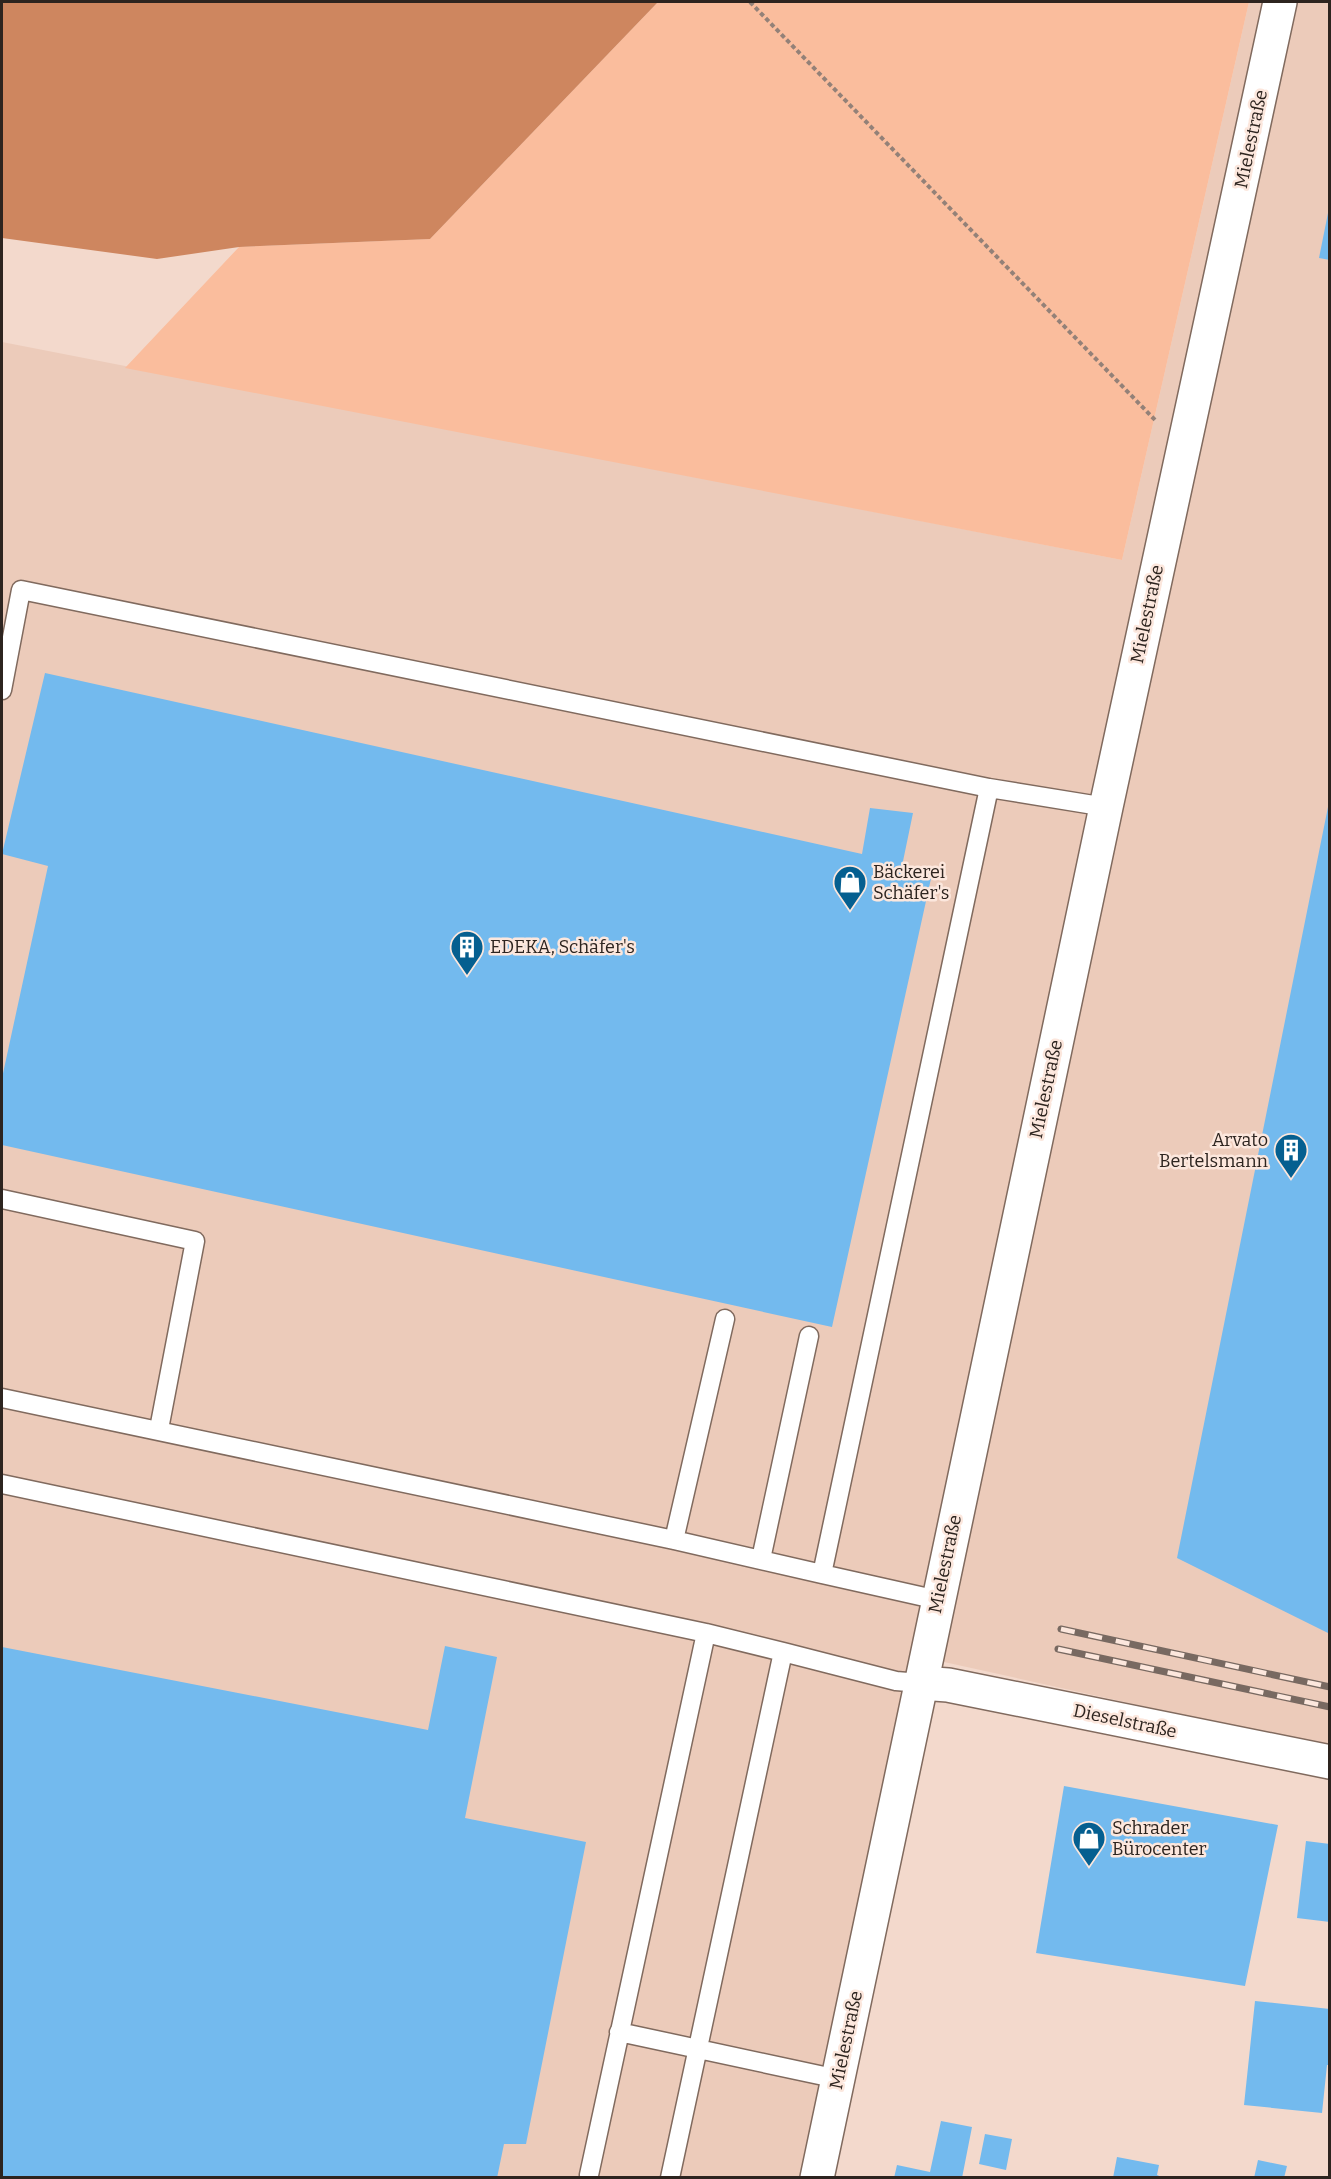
<svg xmlns="http://www.w3.org/2000/svg" width="1331" height="2179" font-family="Bitter,serif">
<style>
.built{fill:#eccbba}
.green{fill:#fabd9d}
.forest{fill:#ce865f}
.building{fill:#73baee}
.lines{fill:none;stroke-linecap:round;stroke-linejoin:round}
.service-casing{stroke:#806a5e;stroke-width:21}
.minor-casing{stroke:#806a5e;stroke-width:36}
.tertiary-casing{stroke:#806a5e;stroke-width:36}
.path{stroke:#938178;stroke-width:4;stroke-dasharray:4.5 3;stroke-linecap:butt}
.service{stroke:#fff;stroke-width:18}
.minor{stroke:#fff;stroke-width:33}
.tertiary{stroke:#fff;stroke-width:33}
.rail-casing{stroke:#786961;stroke-width:7}
.rail{stroke:#fce7dd;stroke-width:4.5;stroke-dasharray:14;stroke-linecap:butt}
.labels{text-anchor:middle;dominant-baseline:central;stroke-width:5;stroke-linejoin:round;paint-order:stroke}
.street-label{font-size:18px;fill:#2d241f;stroke:#fce7dd}
.poi-label{font-size:18px;fill:#2d241f;stroke:#fce7dd;text-anchor:start}
</style>
<rect width="100%" height="100%" fill="#f3d9cc"/>
<path class="built" d="M 1249,2 L 1329,2 L 1329,1747 L 944,1662 L 831,2177 L 2,2177 L 2,342 L 1122,560 Z"/>
<path class="green" d="M 658,2 L 1249,2 L 1122,560 L 125,368 L 239,247 L 430,239 Z"/>
<path class="forest" d="M 2,2 L 658,2 L 430,239 L 239,247 L 157,259 L 2,238 Z"/>
<path class="building" d="M 1328,213 L 1330,214 L 1330,260 L 1319,258 Z
M 45,673 L 862,854 L 870,808 L 913,813 L 902,866 L 932,874 L 832,1327 L 2,1145 L 2,1078 L 48,866 L 2,854 Z
M 1328,807 L 1330,807 L 1330,1634 L 1177,1558 Z
M 445,1646 L 497,1657 L 465,1818 L 586,1842 L 526,2144 L 504,2144 L 497,2178 L 2,2178 L 2,1647 L 428,1730 Z
M 1064,1786 L 1278,1825 L 1245,1986 L 1036,1953 Z
M 1306,1841 L 1330,1844 L 1330,1922 L 1297,1918 Z
M 1255,2001 L 1330,2009 L 1330,2065 L 1327,2065 L 1322,2113 L 1244,2105 Z
M 941,2121 L 972,2127 L 962,2178 L 894,2178 L 897,2165 L 930,2172 Z
M 985,2134 L 1012,2139 L 1006,2170 L 979,2164 Z
M 1117,2157 L 1159,2165 L 1157,2175 L 1164,2178 L 1113,2178 Z
M 1258,2160 L 1287,2166 L 1284,2178 L 1254,2178 Z"/>
<g class="lines">
<defs>
<path id="service" d="M 2,690 L 21,590 L 989,788
M 2,1199 L 195,1241 L 159,1429
M 2,1398 L 674,1540 L 822,1574
M 2,1484 L 706,1633 L 783,1652
M 674,1540 L 725,1319
M 761,1559 L 809,1336
M 938,1600 L 822,1574 L 989,788 L 1106,807
M 619,2032 L 838,2079
M 589,2175 L 706,1633
M 670,2178 L 783,1652 L 896,1681 L 920,1683"/>
<path id="minor" d="M 920,1683 L 948,1685 L 1330,1762"/>
<path id="tertiary" d="M 817,2178 L 1106,807 L 1280,2"/>
</defs>
<use href="#service" class="service-casing"/>
<use href="#minor" class="minor-casing"/>
<use href="#tertiary" class="tertiary-casing"/>
<path class="path" d="M 750,2 L 1156,421"/>
<use href="#service" class="service"/>
<use href="#minor" class="minor"/>
<use href="#tertiary" class="tertiary"/>
<defs>
<path id="rail" d="M 1061,1629 L 1330,1687
M 1058,1649 L 1330,1707"/>
</defs>
<use href="#rail" class="rail-casing"/>
<use href="#rail" class="rail"/>
</g>
<defs>
<symbol id="shop-pin" viewBox="-11 -11 22 30"><path d="M0 17L-7.5 6A9.5 9.5 0 1 1 7.5 6Z" fill="#055f90" stroke="#fce7dd"/><path d="M-5-2.5h2.3a2.7 3.5 0 0 1 5.4 0H5L5.5 6h-11ZM-1.5-2.5h3a1.5 2.3 0 0 0-3 0Z" fill="#fff"/></symbol>
<symbol id="building-pin" viewBox="-11 -11 22 30"><path d="M0 17L-7.5 6A9.5 9.5 0 1 1 7.5 6Z" fill="#055f90" stroke="#fce7dd"/><path d="M-4-6H4V6H1V3H-1V6H-4ZM-2.5-4.3h1.7v1.8h-1.7ZM.8-4.3h1.7v1.8H.8ZM-2.5-1h1.7V.8h-1.7ZM.8-1h1.7V.8H.8Z" fill="#fff"/></symbol>
</defs>
<g fill-rule="evenodd">
<use href="#shop-pin" x="831" y="863" width="38" height="52"/>
<use href="#building-pin" x="448" y="928" width="38" height="52"/>
<use href="#building-pin" x="1272" y="1131" width="38" height="52"/>
<use href="#shop-pin" x="1070" y="1819" width="38" height="52"/>
</g>
<g class="labels">
<g class="street-label">
<text transform="translate(1251 139) rotate(-78)">Mielestraße</text>
<text transform="translate(1147 614) rotate(-78)">Mielestraße</text>
<text transform="translate(1046 1089) rotate(-78)">Mielestraße</text>
<text transform="translate(945 1564) rotate(-78)">Mielestraße</text>
<text transform="translate(1125 1721) rotate(12)">Dieselstraße</text>
<text transform="translate(846 2040) rotate(-78)">Mielestraße</text>
</g>
<g class="poi-label">
<text x="873" y="872">Bäckerei<tspan x="873" dy="21">Schäfer's</tspan></text>
<text x="490" y="947">EDEKA, Schäfer's</text>
<text x="1268" y="1140" text-anchor="end">Arvato<tspan x="1268" dy="21">Bertelsmann</tspan></text>
<text x="1112" y="1828">Schrader<tspan x="1112" dy="21">Bürocenter</tspan></text>
</g>
</g>
<rect width="1331" height="2179" fill="none" stroke="#2d241f" stroke-width="6"/>
</svg>
